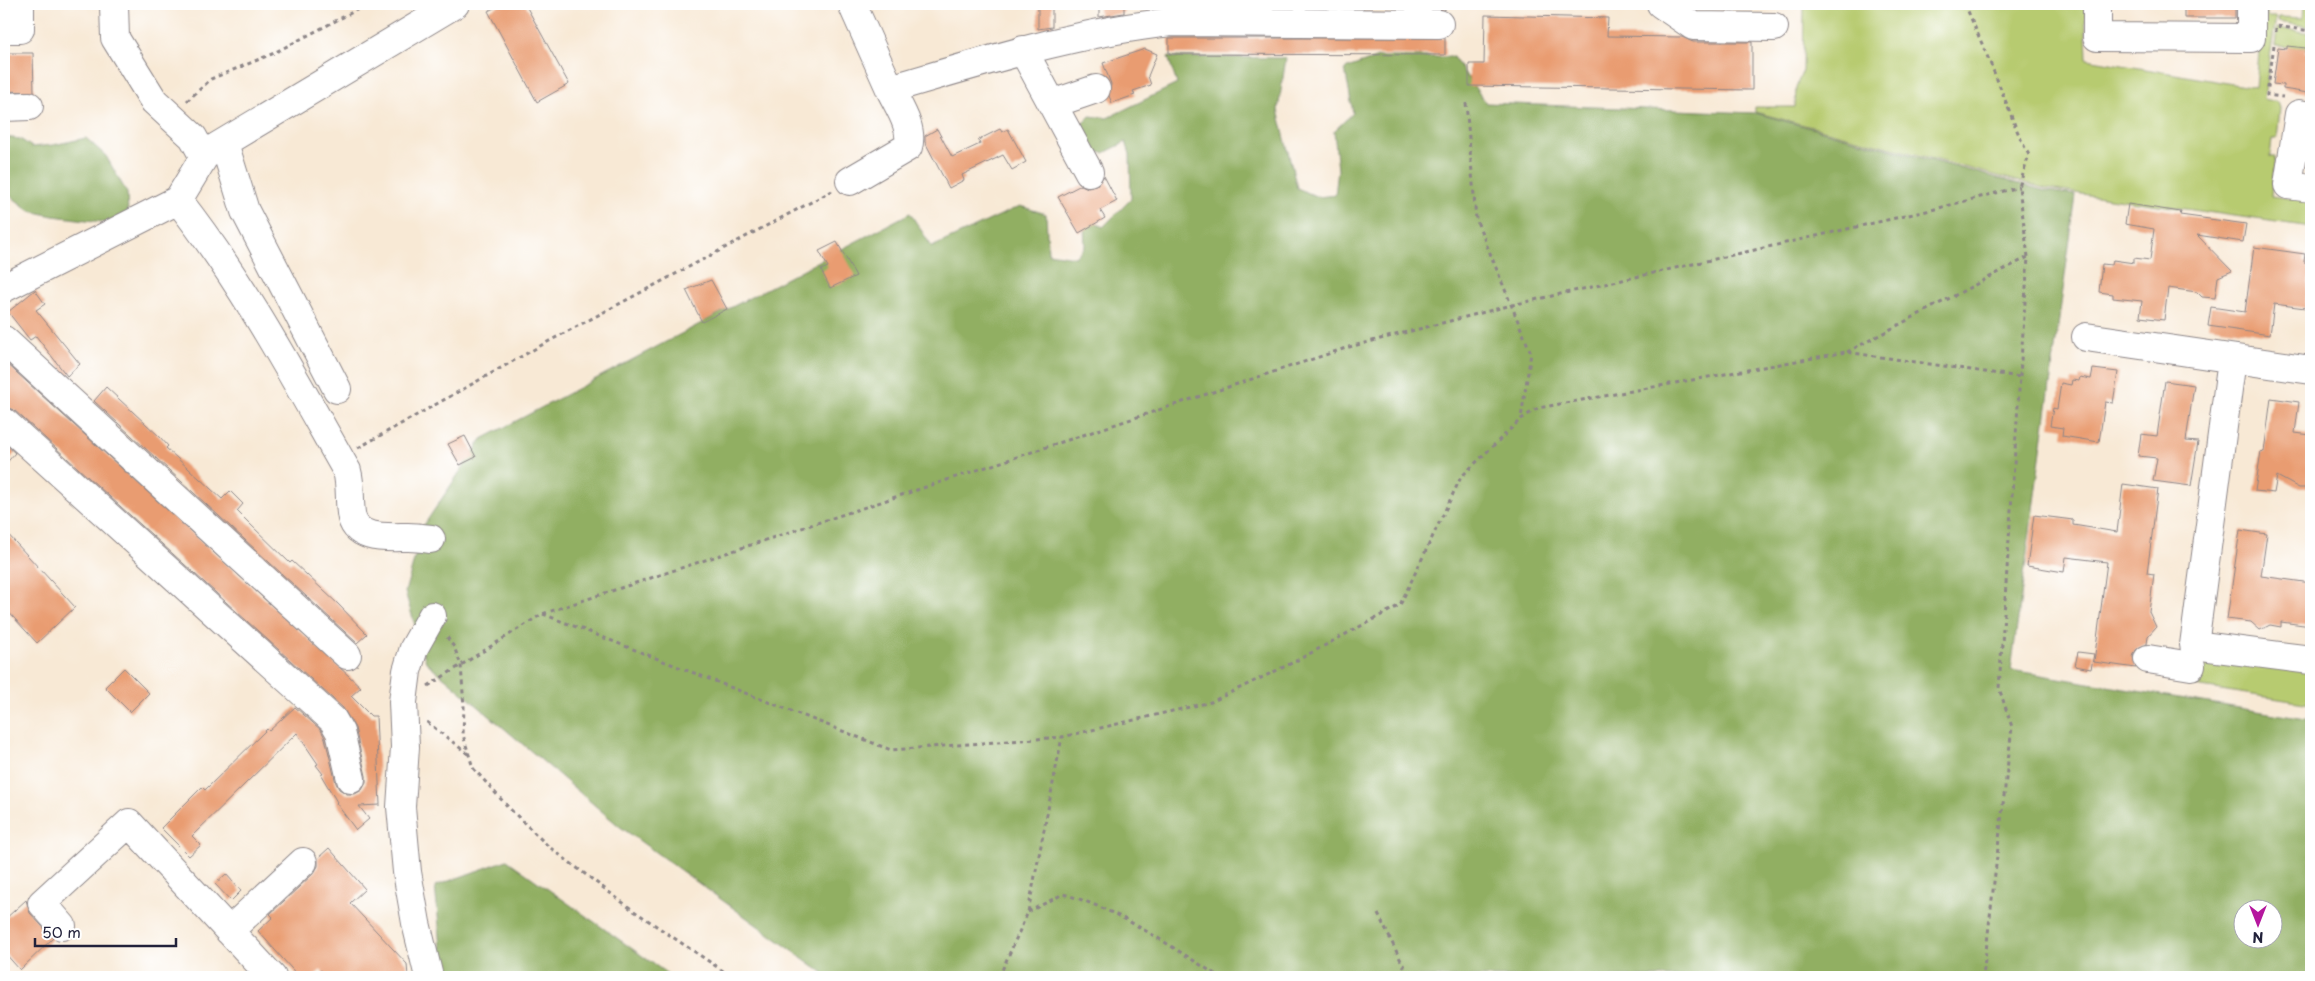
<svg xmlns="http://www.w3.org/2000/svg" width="2315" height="981" font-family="'Playpen Sans',sans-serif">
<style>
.green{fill:#b7cb6f;stroke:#6c7655}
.forest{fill:#91af62;stroke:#5a684e;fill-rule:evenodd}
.building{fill:#e99c71}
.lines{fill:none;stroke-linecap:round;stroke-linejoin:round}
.minor-casing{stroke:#8d8688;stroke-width:30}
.path{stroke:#8d8688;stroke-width:3;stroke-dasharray:4 4;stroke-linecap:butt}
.minor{stroke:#fff;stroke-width:28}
</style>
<rect width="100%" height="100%" fill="#fff"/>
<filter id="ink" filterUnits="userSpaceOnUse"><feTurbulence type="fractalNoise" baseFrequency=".02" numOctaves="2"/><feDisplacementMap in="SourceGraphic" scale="10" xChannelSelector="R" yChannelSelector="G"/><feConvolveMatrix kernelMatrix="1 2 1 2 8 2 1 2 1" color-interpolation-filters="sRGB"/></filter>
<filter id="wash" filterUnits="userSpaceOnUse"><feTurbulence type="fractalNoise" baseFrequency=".0096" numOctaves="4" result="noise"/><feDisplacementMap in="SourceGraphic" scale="20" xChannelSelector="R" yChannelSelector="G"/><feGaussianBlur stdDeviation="1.12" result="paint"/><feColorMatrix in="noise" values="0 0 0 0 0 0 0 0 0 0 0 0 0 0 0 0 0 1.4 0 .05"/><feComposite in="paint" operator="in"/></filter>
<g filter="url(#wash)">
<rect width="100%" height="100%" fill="#f8e9d5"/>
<path class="green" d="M 1804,4 L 2085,4 L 2087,59 L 2256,88 L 2263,4 L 2267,4 L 2267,17 L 2276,17 L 2264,99 L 2278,102 L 2280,108 L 2277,139 L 2272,139 L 2270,157 L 2275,157 L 2271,196 L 2311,201 L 2311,227 L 2047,189 L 1755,112 L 1755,107 L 1795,107 L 1796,87 L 1803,70 Z
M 2304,4 L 2311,4 L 2311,27 L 2278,22 L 2279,17 L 2303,18 Z
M 2277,28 L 2311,33 L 2311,51 L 2306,51 L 2306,48 L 2275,46 Z
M 2200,658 L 2311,668 L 2311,704 L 2195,686 Z"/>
<path class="forest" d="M 1168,57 L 1286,58 L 1278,110 L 1297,188 L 1318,197 L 1335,195 L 1338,170 L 1334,131 L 1353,113 L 1345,69 L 1378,57 L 1453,57 L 1486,103 L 1755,113 L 2046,191 L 2076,195 L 2011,670 L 2311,720 L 2311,977 L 829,977 L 619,826 L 426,662 L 405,592 L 424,525 L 482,439 L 910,213 L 932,247 L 1020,206 L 1046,214 L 1048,253 L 1075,257 L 1085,246 L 1084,227 L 1091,219 L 1103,227 L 1131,199 L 1130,154 L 1126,142 L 1104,153 L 1085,151 L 1076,130 L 1090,116 L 1107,118 L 1177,84 ZM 2242,908 L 2272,908 L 2272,938 L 2242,938 Z
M 4,137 L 20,139 L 32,147 L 53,145 L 86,138 L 106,156 L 127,193 L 128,213 L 111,223 L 53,216 L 30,211 L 4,191 Z
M 507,860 L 672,977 L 444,977 L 435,886 Z"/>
<g id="blocks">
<path class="building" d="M 502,4 L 525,4 L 569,84 L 537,102 L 488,11 Z
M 1038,4 L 1052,4 L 1052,27 L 1038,29 Z
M 1099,4 L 1124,4 L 1124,13 L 1099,17 Z
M 1169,4 L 1445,4 L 1445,10 L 1169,7 Z
M 2184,4 L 2235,4 L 2235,18 L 2184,18 Z
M 1485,15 L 1608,18 L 1607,36 L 1682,37 L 1693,42 L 1752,42 L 1752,90 L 1469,86 L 1469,64 L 1484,64 Z
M 1169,38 L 1445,38 L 1445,55 L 1169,54 Z
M 2287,46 L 2306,48 L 2305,52 L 2311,53 L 2311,89 L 2308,89 L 2308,93 L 2283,89 L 2283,85 L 2273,84 L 2278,48 L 2287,49 Z
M 1145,49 L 1157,54 L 1148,76 L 1151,85 L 1133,91 L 1135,95 L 1112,103 L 1109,96 L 1111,84 L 1103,63 Z
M 4,53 L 33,53 L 34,92 L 4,91 Z
M 937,129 L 952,157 L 980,144 L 978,140 L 1000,129 L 1002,132 L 1008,129 L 1026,162 L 1012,170 L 1003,155 L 962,175 L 964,180 L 949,188 L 925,142 L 925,136 Z
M 1104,176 L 1117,201 L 1100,210 L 1105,218 L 1079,233 L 1058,197 L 1081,185 L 1088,188 L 1096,186 Z
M 2128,204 L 2181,212 L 2180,215 L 2246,224 L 2243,242 L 2197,235 L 2232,271 L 2218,277 L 2215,298 L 2202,297 L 2197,292 L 2168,288 L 2164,320 L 2140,317 L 2142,301 L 2113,298 L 2113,294 L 2099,292 L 2102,264 L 2112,265 L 2113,260 L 2134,263 L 2134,258 L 2150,260 L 2154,229 L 2125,224 Z
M 837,242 L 856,276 L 830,288 L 821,270 L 828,267 L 819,251 Z
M 2254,247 L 2305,254 L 2304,262 L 2311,263 L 2305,308 L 2274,304 L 2270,335 L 2208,326 L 2211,307 L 2245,312 Z
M 711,280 L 727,309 L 702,322 L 686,290 Z
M 35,290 L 45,304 L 36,310 L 80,364 L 67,376 L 36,336 L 30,340 L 8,312 Z
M 4,361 L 361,687 L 351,696 L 371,716 L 376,716 L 380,805 L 359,806 L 369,819 L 356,830 L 336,803 L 337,802 L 321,775 L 323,774 L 316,765 L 318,764 L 297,733 L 192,836 L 201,845 L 189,856 L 161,828 L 202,787 L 205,790 L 267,729 L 269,731 L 295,707 L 321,730 L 325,738 L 336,783 L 339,789 L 347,794 L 355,794 L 362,790 L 366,783 L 366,776 L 355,728 L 343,708 L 14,410 L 4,407 Z
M 2093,369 L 2118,372 L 2113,403 L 2105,402 L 2099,442 L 2062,436 L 2063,428 L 2050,426 L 2053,408 L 2057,409 L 2061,383 L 2071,385 L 2072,380 L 2079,381 L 2080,377 L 2091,379 Z
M 2165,381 L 2194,385 L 2186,441 L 2198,442 L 2191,486 L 2153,481 L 2157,458 L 2138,456 L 2141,434 L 2157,436 Z
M 106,387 L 160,437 L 168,446 L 166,448 L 222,499 L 230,491 L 243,504 L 237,511 L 250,524 L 290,563 L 292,561 L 338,604 L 367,634 L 357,643 L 94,401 Z
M 2271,398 L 2299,402 L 2295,433 L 2311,435 L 2311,482 L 2306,488 L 2299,488 L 2277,476 L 2274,493 L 2255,491 L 2261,451 L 2264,452 Z
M 465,436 L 476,457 L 460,465 L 448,444 Z
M 4,443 L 15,453 L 4,466 Z
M 2123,484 L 2158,489 L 2147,573 L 2154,574 L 2149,612 L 2156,627 L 2148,636 L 2147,644 L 2136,650 L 2133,657 L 2136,668 L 2094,662 L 2107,562 L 2066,557 L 2064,572 L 2027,566 L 2034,515 L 2073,520 L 2073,525 L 2117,532 Z
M 4,530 L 75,607 L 37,643 L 4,607 Z
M 2240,530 L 2267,534 L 2261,576 L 2311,583 L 2311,626 L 2281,622 L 2281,627 L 2270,625 L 2260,630 L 2251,622 L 2227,619 Z
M 2078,652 L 2094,654 L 2091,669 L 2075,666 Z
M 124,668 L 149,693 L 130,712 L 105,687 Z
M 329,848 L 365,889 L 350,903 L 407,964 L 408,977 L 327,977 L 321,970 L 313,977 L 299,977 L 258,931 L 273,917 L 270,914 L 314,873 L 318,866 L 318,858 Z
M 226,874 L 241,891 L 231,901 L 215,884 Z
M 26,900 L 30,913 L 53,938 L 20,970 L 4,952 L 4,920 Z"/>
</g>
</g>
<g filter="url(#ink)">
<use href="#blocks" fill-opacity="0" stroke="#8d8688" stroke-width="1"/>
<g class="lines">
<defs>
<path id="minor" d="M 114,4 L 115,38 L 154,101 L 193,137 L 204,157
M 852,4 L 890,89 C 983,62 1075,32 1172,22 L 1439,24
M 1661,4 L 1693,26 L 1774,27
M 2097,4 L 2097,37 L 2251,38 L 2251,4
M 4,29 L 20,29 L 20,4
M 1023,50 L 1089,172
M 1052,104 L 1096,89
M 4,107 L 29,106
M 2311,116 L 2299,114 L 2288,185 L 2311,188
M 224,143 L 245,211 L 337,389
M 850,181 L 908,147 C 914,128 898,106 890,89
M 178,200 C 244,284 294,378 347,471 C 351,485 349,499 351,513 C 354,541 387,537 408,537 C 415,537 423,538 431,539
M 4,288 L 178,200 L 204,157 L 213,149 L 455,4
M 2086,337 L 2311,370
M 4,340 L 347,655
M 2232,359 L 2194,645 L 2311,660
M 4,422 L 333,720 L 340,732 L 351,779
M 2148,659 L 2191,666
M 62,926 L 42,903 L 129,823 L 272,977
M 229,931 L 303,862
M 429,977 L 416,923 L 407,872 L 401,807 L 405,747 L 403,702 L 407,671 L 414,648 L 432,616"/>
</defs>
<use href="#minor" class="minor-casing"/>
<path class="path" d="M 1965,4 C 1978,35 1992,66 2004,97 C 2012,117 2018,136 2029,155 L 2019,187 L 2028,257 L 1999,688 L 2012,727 L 1983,977
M 2276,32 L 2276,26 L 2311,31
M 2274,45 L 2267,95 L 2283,97
M 187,101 L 211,79 L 272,54 L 368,4
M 1466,103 L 1476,219 L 1531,353 L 1521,418
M 1847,352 L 2028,257
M 358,448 L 540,346 L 832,191
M 543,614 L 891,750 L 1062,737
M 447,637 L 454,647 L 461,665 L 464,707 L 463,735 L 473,768 L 509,808 L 548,846 L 634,911 L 732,977
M 428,686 L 542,614 L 1349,347 L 1512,305 L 1931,210 L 2019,187
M 427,722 L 468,754
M 1028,912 L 1063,894 C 1119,909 1171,947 1220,977
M 1378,914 L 1409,977
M 999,977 L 1028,912 L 1062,737 L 1211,702 L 1294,662 L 1400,605 L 1461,477 L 1521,419 L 1538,408 L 1846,352 L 2020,377"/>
<use href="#minor" class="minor"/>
</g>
</g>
<rect width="2315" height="981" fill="none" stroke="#fff" stroke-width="20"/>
<g transform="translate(2258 924) rotate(180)"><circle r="24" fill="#ffffff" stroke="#a7a7b1"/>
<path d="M0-4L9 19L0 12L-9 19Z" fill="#b5179e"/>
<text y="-8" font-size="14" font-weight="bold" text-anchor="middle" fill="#22223b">N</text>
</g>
<path d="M35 938v8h141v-8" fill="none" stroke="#22223b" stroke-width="2.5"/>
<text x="42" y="938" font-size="15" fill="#22223b" stroke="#ffffff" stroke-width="4" paint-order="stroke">50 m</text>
</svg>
